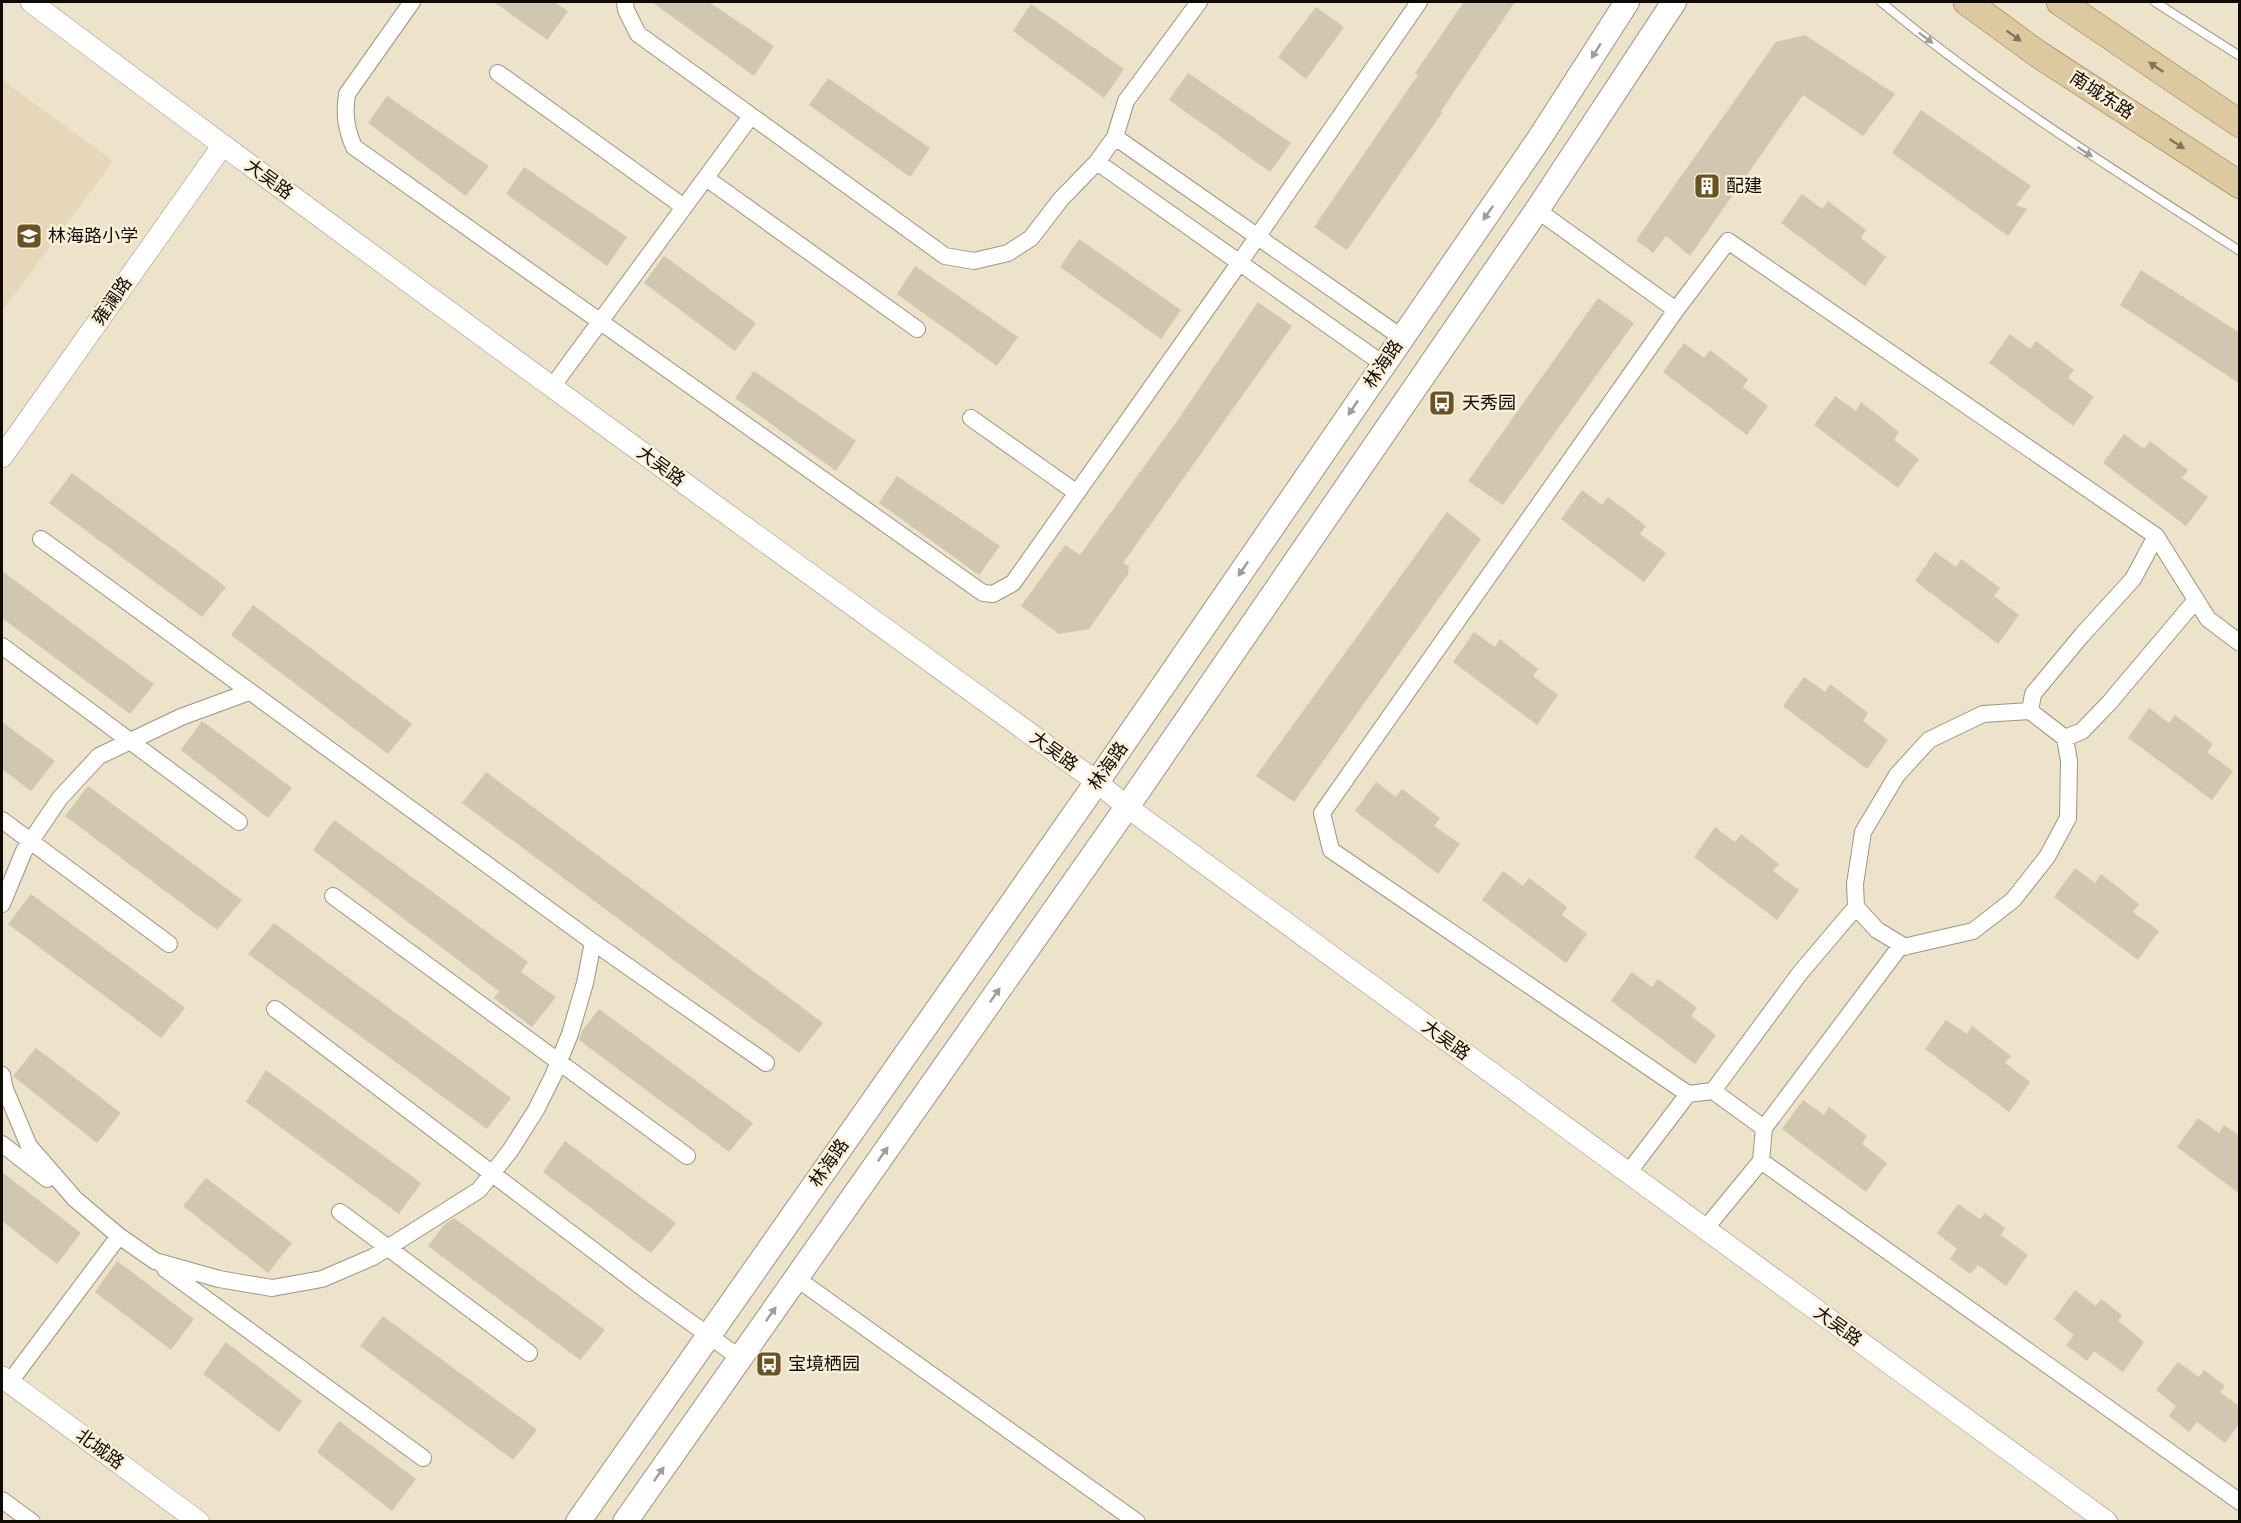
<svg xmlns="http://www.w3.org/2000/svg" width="2241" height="1523" font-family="Montserrat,'Noto Sans SC',sans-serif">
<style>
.built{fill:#e5d7b8}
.building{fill:#d1c6af}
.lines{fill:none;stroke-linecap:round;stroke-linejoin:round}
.service-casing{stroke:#9f947e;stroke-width:10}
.minor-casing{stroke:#9f947e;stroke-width:18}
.tertiary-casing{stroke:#9f947e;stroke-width:22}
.secondary-casing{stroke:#9f947e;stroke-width:26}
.primary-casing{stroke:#856f40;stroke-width:28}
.service{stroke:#fff;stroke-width:8}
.minor{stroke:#fff;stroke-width:16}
.tertiary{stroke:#fff;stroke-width:21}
.secondary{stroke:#fff;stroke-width:24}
.primary{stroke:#dcc9a0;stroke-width:27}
.oneway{fill:#80745a}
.oneway2{fill:#9f9d9b}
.labels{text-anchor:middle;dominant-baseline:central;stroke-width:5;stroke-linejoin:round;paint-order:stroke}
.street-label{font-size:18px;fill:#0f0b04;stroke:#fbefd7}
.poi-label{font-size:18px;fill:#0f0b04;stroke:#fbefd7;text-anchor:start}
</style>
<rect width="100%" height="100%" fill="#ede2ca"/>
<path class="built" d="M 2,80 L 113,161 L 2,311 Z"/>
<path class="building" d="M 494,2 L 554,2 L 568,11 L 547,40 Z
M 652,2 L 709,2 L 774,46 L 754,76 Z
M 1464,2 L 1515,2 L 1441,111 L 1442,113 L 1347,250 L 1314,227 L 1418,75 L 1415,73 Z
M 1031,4 L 1124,69 L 1104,98 L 1013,31 Z
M 1316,7 L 1344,27 L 1306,79 L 1278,57 Z
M 1805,35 L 1895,94 L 1863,136 L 1803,95 L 1690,256 L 1666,236 L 1653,253 L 1636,240 L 1776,42 Z
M 1188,73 L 1291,143 L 1270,172 L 1169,100 Z
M 828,78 L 930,148 L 910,177 L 809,105 Z
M 387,96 L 489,166 L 466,196 L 368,123 Z
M 1921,110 L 2031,186 L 2016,205 L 2027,209 L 2008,236 L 1892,153 Z
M 524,167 L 627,237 L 607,266 L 506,194 Z
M 1802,194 L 1822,209 L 1828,201 L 1866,230 L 1861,238 L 1886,257 L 1865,286 L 1781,223 Z
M 1079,239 L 1181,310 L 1161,339 L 1060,267 Z
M 664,256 L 756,323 L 735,351 L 644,283 Z
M 915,266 L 1018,337 L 997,366 L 897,294 Z
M 2141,270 L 2240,333 L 2240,384 L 2120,305 Z
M 1598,298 L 1634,323 L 1503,505 L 1468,481 Z
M 1258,302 L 1292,326 L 1123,563 L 1129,566 L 1128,574 L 1089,629 L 1059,634 L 1021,606 L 1065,545 L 1080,555 L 1177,421 Z
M 2010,334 L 2030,349 L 2036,341 L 2074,370 L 2068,378 L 2094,397 L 2073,426 L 1989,363 Z
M 1684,343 L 1704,358 L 1710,350 L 1748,379 L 1743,387 L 1768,406 L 1747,435 L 1663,372 Z
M 754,371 L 856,441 L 836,471 L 735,398 Z
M 1835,396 L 1856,411 L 1861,402 L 1899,432 L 1894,440 L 1919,459 L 1898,488 L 1814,425 Z
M 2124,434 L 2144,449 L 2150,441 L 2188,470 L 2182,478 L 2208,497 L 2186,526 L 2103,463 Z
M 72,473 L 226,587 L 202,617 L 49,503 Z
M 897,476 L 1000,546 L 979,575 L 879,503 Z
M 1582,490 L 1602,505 L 1608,497 L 1646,526 L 1640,534 L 1666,553 L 1644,582 L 1561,519 Z
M 1447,512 L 1481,539 L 1294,802 L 1256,776 Z
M 1935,552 L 1956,567 L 1961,559 L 2000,588 L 1994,596 L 2019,615 L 1998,644 L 1915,581 Z
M 2,571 L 154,684 L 130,714 L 2,618 Z
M 253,605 L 412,724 L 388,754 L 231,635 Z
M 1474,632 L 1495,647 L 1500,639 L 1538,669 L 1533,676 L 1558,695 L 1537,725 L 1453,662 Z
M 1804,677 L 1825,692 L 1830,684 L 1868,713 L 1863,721 L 1888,740 L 1867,769 L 1783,706 Z
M 2149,708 L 2169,723 L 2175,715 L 2213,744 L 2207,752 L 2233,771 L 2212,800 L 2128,738 Z
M 202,721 L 292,788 L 268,818 L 181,750 Z
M 2,722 L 55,761 L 31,791 L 2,769 Z
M 486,772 L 823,1023 L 799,1053 L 462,803 Z
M 1376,782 L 1396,797 L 1402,789 L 1440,818 L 1434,826 L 1460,844 L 1438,874 L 1355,811 Z
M 88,786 L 242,900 L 217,930 L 65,816 Z
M 334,820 L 528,962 L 521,972 L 556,997 L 532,1027 L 494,998 L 499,991 L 313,850 Z
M 1715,827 L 1735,842 L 1741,834 L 1779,864 L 1773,871 L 1799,890 L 1777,920 L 1694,857 Z
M 2075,868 L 2095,883 L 2101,874 L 2139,904 L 2133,912 L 2159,931 L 2138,960 L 2054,897 Z
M 1503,871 L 1523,886 L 1529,878 L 1567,907 L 1562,915 L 1587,934 L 1566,963 L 1482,900 Z
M 31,894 L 185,1008 L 161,1038 L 8,924 Z
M 274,923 L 511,1098 L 487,1129 L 248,954 Z
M 1632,972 L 1652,987 L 1658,979 L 1697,1008 L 1691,1016 L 1716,1035 L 1695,1064 L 1611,1001 Z
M 599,1009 L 753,1123 L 729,1152 L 579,1040 L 582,1031 Z
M 1946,1020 L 1967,1034 L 1972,1026 L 2011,1056 L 2005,1063 L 2030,1082 L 2009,1112 L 1925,1049 Z
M 36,1048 L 121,1113 L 97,1143 L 13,1076 Z
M 266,1070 L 421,1183 L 399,1214 L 246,1102 Z
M 1803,1100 L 1824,1115 L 1829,1107 L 1867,1136 L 1862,1144 L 1887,1163 L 1866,1192 L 1782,1129 Z
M 2198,1118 L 2219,1133 L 2224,1125 L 2240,1136 L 2240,1194 L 2177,1147 Z
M 565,1141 L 676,1223 L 651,1253 L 543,1172 Z
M 2,1172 L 81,1233 L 57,1264 L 2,1221 Z
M 206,1178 L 292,1243 L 268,1273 L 183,1206 Z
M 1958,1204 L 1980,1219 L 1985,1213 L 2005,1228 L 2001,1235 L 2028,1255 L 2006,1286 L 1978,1265 L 1970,1274 L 1950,1259 L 1957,1249 L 1937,1233 Z
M 454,1218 L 605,1330 L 580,1360 L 428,1246 L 444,1225 Z
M 117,1261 L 194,1319 L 171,1350 L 95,1292 Z
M 2075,1290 L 2096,1306 L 2101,1299 L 2122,1315 L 2118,1321 L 2144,1342 L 2123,1372 L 2094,1351 L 2087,1361 L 2066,1345 L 2074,1335 L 2054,1319 Z
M 383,1316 L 537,1430 L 513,1460 L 360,1346 Z
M 226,1342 L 302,1401 L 279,1432 L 203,1374 Z
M 2178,1362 L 2199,1377 L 2204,1370 L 2225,1386 L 2220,1392 L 2240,1407 L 2240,1423 L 2225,1443 L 2197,1422 L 2189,1432 L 2169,1416 L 2176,1406 L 2156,1390 Z
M 339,1421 L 416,1479 L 392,1511 L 317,1452 Z"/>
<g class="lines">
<defs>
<path id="service" d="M 1881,2 C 1993,95 2117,172 2240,251
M 2155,2 L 2240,56"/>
<path id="minor" d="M 412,2 L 347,94 C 344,114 346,129 354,147 L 983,593 L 993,594 L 1013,583 L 1240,262 L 1419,2
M 625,2 L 626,10 L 638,34 L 945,256 L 974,261 L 1008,253 L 1031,238 L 1061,199 L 1097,162 L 1115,137 L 1126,101 L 1199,2
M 498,73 L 684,207
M 1115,137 L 1401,337
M 1097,162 L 1383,364
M 706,178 L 917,329
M 1537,210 L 1676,310 L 1728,241 L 2156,536 L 2208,619 L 2240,643
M 552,387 L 751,116
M 971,418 L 1077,493
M 41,539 L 593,942 L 766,1063
M 2,646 L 239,822
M 2030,711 L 2033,694 L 2082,635 L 2133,579 L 2156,536
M 2065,738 L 2082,731 L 2109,703 L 2196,600
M 2,820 L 169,944
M 333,896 L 687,1156
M 2,904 L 24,851 L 60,798 L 99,756 L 181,717 L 249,692
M 1856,907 L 1877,930 L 1905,947
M 275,1009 L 651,1294 L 740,1358
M 2,1075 L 5,1089 L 29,1146 L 75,1199 L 119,1236 L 155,1261 L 219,1279 L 272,1288 L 322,1279 L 373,1257 L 479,1190 L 510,1151 L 536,1110 L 553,1076 L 570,1034 L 585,983 L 593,942
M 1713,1091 L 1764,1128
M 1688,1094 L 1713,1091 L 1800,973 L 1856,907 L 1855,884 L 1863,832 L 1897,775 L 1929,740 L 1983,714 L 2030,711 L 2065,738 L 2069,761 L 2068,818 L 2047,857 L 2013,900 L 1973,931 L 1899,948 L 1764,1128 L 1761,1161
M 2,1144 L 47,1179
M 1628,1173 L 1688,1094 L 1331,850 L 1322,813 L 1676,310
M 340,1212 L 529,1353
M 1705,1229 L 1761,1161 L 2240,1502
M 165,1269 L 423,1458
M 796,1278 L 1137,1522
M 9,1383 L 119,1236
M 2,1500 L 32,1522"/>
<path id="tertiary" d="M 31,2 C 383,266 740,524 1097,782 L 1127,807 L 2107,1522
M 2,457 L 223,145
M 2,1377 L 199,1522"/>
<path id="secondary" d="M 578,1522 L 1097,782 L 1539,139 L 1627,2
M 625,1522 L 1127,807 L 1537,210 L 1674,2"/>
<path id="primary" d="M 1967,2 L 2038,54 L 2240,185
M 2060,2 L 2240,124"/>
</defs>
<use href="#service" class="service-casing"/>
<use href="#minor" class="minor-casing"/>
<use href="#tertiary" class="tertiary-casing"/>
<use href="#secondary" class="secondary-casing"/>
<use href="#primary" class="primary-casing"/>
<use href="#service" class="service"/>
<use href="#minor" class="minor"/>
<use href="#tertiary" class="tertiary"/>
<use href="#secondary" class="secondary"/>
<use href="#primary" class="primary"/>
</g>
<defs><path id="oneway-solid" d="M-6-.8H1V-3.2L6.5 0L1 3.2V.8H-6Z" transform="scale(1.5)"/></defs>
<g class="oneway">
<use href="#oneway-solid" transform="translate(2014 36) rotate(36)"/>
<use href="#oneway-solid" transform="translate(2156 67) rotate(-146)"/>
<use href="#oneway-solid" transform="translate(2177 144) rotate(33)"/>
</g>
<g class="oneway2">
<use href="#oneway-solid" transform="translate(1926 38) rotate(37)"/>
<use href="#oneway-solid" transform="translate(1596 51) rotate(122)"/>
<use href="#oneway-solid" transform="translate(2085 152) rotate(33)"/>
<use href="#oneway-solid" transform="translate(1488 213) rotate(125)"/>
<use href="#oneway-solid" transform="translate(1353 408) rotate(124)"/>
<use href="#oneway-solid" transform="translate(1243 569) rotate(124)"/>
<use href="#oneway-solid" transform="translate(995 995) rotate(-55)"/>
<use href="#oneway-solid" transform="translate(883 1154) rotate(-55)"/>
<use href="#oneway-solid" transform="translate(771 1314) rotate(-55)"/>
<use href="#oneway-solid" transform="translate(659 1474) rotate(-55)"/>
</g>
<defs>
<symbol id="building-square" viewBox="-11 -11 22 22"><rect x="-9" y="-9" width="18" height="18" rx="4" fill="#685322" stroke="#fbefd7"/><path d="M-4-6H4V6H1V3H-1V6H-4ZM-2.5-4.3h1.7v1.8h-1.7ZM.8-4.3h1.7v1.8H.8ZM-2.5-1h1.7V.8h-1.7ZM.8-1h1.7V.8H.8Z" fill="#fff"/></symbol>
<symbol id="school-square" viewBox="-11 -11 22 22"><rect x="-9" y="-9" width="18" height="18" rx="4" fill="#685322" stroke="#fbefd7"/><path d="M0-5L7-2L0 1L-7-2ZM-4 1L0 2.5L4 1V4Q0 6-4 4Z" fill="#fff"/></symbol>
<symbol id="bus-square" viewBox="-11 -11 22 22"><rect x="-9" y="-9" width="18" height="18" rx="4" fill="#685322" stroke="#fbefd7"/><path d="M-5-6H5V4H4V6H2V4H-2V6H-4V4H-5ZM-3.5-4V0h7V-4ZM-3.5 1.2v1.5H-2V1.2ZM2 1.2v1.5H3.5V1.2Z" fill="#fff"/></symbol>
</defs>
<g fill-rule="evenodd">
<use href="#building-square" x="1692" y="171" width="30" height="30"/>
<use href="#school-square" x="14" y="221" width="30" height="30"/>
<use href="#bus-square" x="1427" y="388" width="30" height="30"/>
<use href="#bus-square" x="754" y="1349" width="30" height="30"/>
</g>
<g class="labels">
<g class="street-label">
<text transform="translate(2102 95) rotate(33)">南城东路</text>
<text transform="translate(269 179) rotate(36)">大吴路</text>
<text transform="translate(112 301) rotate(-55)">雍澜路</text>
<text transform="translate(1383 364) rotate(-56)">林海路</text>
<text transform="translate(661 466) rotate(36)">大吴路</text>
<text transform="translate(1054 751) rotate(36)">大吴路</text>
<text transform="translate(1108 766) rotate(-55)">林海路</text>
<text transform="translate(1446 1040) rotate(36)">大吴路</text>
<text transform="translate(829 1163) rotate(-55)">林海路</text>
<text transform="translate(1838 1326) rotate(36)">大吴路</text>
<text transform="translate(100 1449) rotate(36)">北城路</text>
</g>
<g class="poi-label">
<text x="1726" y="186">配建</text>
<text x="48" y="236">林海路小学</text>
<text x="1462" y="403">天秀园</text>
<text x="788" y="1364">宝境栖园</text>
</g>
</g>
<rect width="2241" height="1523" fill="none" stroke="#0f0b04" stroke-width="6"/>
</svg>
